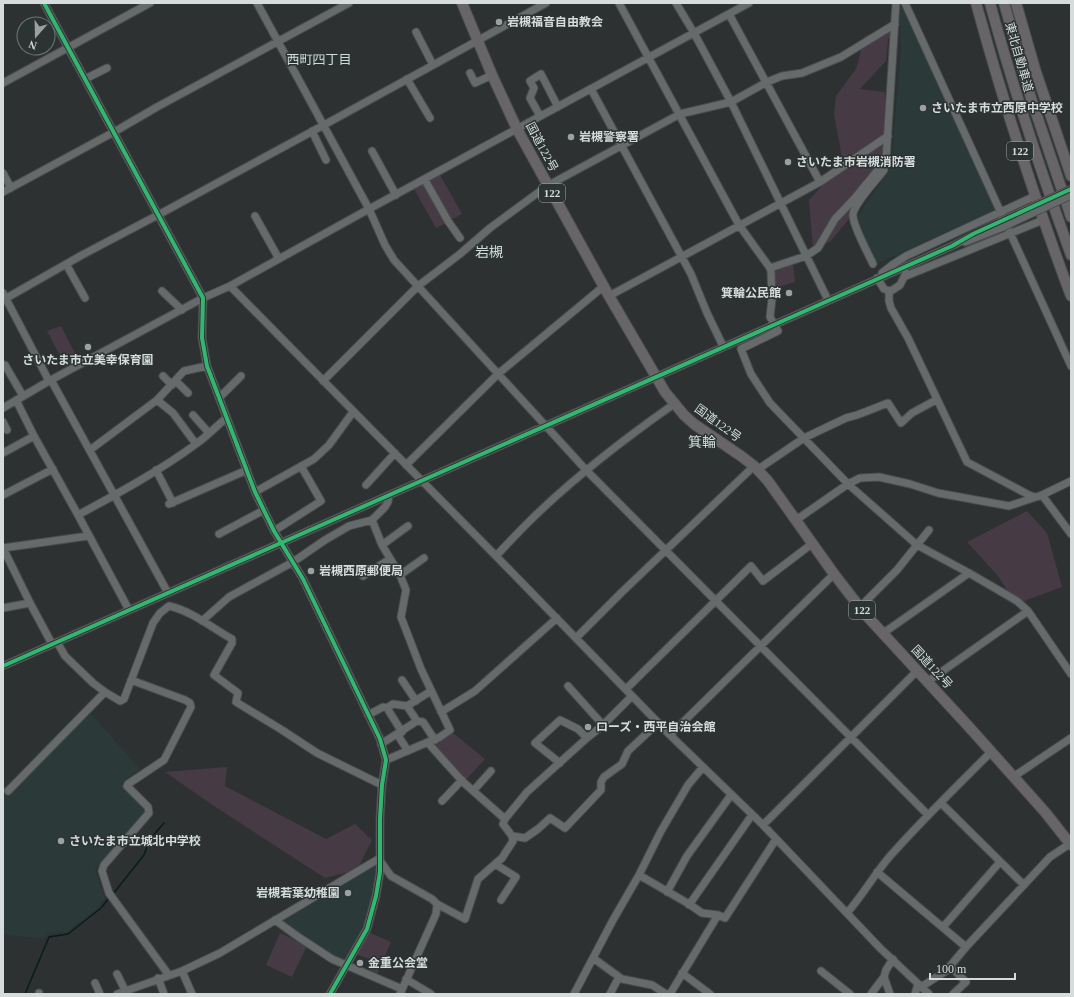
<svg xmlns="http://www.w3.org/2000/svg" width="1074" height="997" font-family="'Times New Roman','Noto Sans JP',serif">
<style>
.built{fill:#2b3a39}
.green{fill:#463b44}
.lines{fill:none;stroke-linecap:round;stroke-linejoin:round}
.stream{stroke:#051d1b;stroke-width:1.5}
.minor-casing{stroke:#484c4c;stroke-width:9}
.highway-casing{stroke:#484c4c;stroke-width:12}
.minor{stroke:#676a6a;stroke-width:7}
.highway{stroke:#686568;stroke-width:10}
.minor-bridge-casing{stroke:#484c4c;stroke-width:9;stroke-linecap:butt}
.minor-bridge{stroke:#676a6a;stroke-width:7}
.cycleway-casing{stroke:#2b3333;stroke-width:6}
.cycleway{stroke:#33b770;stroke-width:4}
.poi-dot{fill:#9ba0a0;stroke:#2b3333;stroke-width:1.5}
.labels{text-anchor:middle;dominant-baseline:central;stroke-width:3;stroke-linejoin:round;paint-order:stroke}
.shield{fill:#2b3333;stroke:#a3a9a9;stroke-width:1}
.shield-label{font-size:11px;font-weight:bold;fill:#d6dbdb}
.poi-label{font-size:12px;font-weight:bold;fill:#d6dbdb;stroke:#2b3333;text-anchor:start}
.street-label{font-size:12px;fill:#d6dbdb;stroke:#2b3333}
.neighbourhood-label{font-size:13px;fill:#d1dbda;stroke:#2b3333}
.quarter-label{font-size:14px;fill:#d1dbda;stroke:#2b3333}
</style>
<rect width="100%" height="100%" fill="#2d3131"/>
<path class="built" d="M 899,8 L 905,8 L 995,210 L 876,264 L 857,217 L 891,168 L 901,48 Z
M 91,714 L 140,769 L 121,783 L 145,808 L 144,812 L 95,870 L 105,898 L 97,909 L 66,932 L 48,933 L 44,939 L 3,934 L 3,795 L 6,793 L 9,795 L 68,734 Z
M 378,863 L 379,866 L 364,929 L 344,962 L 279,921 Z"/>
<path class="green" d="M 882,29 L 894,32 L 888,39 L 886,61 L 860,89 L 885,92 L 886,118 L 882,167 L 848,220 L 831,241 L 813,249 L 809,200 L 843,163 L 834,115 L 836,96 L 856,69 L 865,36 Z
M 440,175 L 462,214 L 451,220 L 429,181 Z
M 424,184 L 446,223 L 436,228 L 414,189 Z
M 793,263 L 795,282 L 775,288 L 775,269 Z
M 61,326 L 79,361 L 66,367 L 47,331 Z
M 1027,511 L 1047,533 L 1062,587 L 1016,604 L 998,576 L 967,542 Z
M 452,732 L 485,759 L 466,780 L 434,745 L 434,742 Z
M 227,767 L 225,786 L 326,839 L 355,824 L 372,840 L 357,870 L 325,878 L 211,804 L 165,772 Z
M 368,932 L 391,942 L 377,975 L 368,971 L 372,960 L 356,954 Z
M 280,933 L 307,946 L 292,977 L 266,965 Z"/>
<g class="lines">
<path class="stream" d="M 113,894 L 144,855 L 150,839 L 164,823
M 25,994 L 49,937 L 68,934 L 101,908 L 109,898"/>
<defs>
<path id="minor" d="M 44,3 L 203,298 L 202,338 L 207,366 L 255,492 L 274,531 L 303,579 L 380,739 L 386,760 L 382,785 L 380,819 L 380,872 L 376,896 L 367,929 L 330,994
M 257,3 L 369,209 L 385,245 L 394,260 L 587,471 L 928,815
M 619,3 L 739,225 L 770,268 L 771,272 L 772,299 L 770,317 L 778,331 L 741,349 L 751,374 L 770,403 L 848,484 L 917,545 L 969,573 L 1017,601 L 1028,611 L 1071,674
M 676,3 L 694,33 L 731,102 L 828,300
M 905,3 L 1071,366
M 729,14 L 820,182
M 416,32 L 433,65
M 470,73 L 475,83 L 492,75
M 85,79 L 107,68
M 407,79 L 430,118
M 3,83 L 150,3
M 591,89 L 691,274 L 707,313 L 723,346
M 540,116 L 530,98 L 534,88 L 530,81 L 541,74 L 558,107
M 312,131 L 326,160
M 372,151 L 396,195
M 3,173 L 11,188
M 425,180 L 448,221 L 460,238
M 3,192 L 114,132 L 157,107 L 349,3
M 255,216 L 279,259
M 965,242 L 1003,227
M 66,264 L 85,298
M 873,264 C 868,253 852,224 853,214 C 855,202 876,181 884,170
M 770,268 L 806,256 L 818,248 L 835,219 L 854,199 L 886,160 L 896,3
M 882,273 L 892,265 L 906,256 L 1035,196
M 906,276 L 1043,220
M 877,278 L 884,289 L 891,291 L 900,285 L 906,273
M 230,286 L 496,556 L 670,735 L 763,825 L 880,948 L 929,994
M 162,291 L 182,310
M 889,291 L 889,301 L 891,308 L 908,338 L 967,462 L 1029,495 L 1035,497
M 3,293 L 49,381
M 609,296 L 820,182 L 888,136
M 3,300 L 82,255 L 158,215 L 324,125 L 546,3
M 3,365 L 5,365 L 23,396
M 163,376 L 172,385
M 51,380 L 168,593
M 176,381 L 188,393
M 323,381 L 418,286 L 460,254 L 490,228 L 547,186 L 680,114 L 731,102 L 767,82 L 782,76 L 802,73 L 841,57 L 895,24
M 219,398 L 241,376
M 16,400 L 34,436 L 78,515 L 129,610
M 157,400 L 173,413 L 196,444
M 3,408 L 49,381 L 203,298 L 230,286 L 369,209 L 749,3
M 193,415 L 209,433
M 3,422 L 7,430
M 90,450 L 157,400 L 184,371 L 207,366
M 3,453 L 34,436
M 406,465 L 498,374 L 604,286
M 156,470 L 173,503
M 757,470 L 804,438 L 846,418 L 857,415 L 888,403 L 901,423 L 912,413 L 936,400
M 366,485 L 395,453
M 255,492 L 314,459 L 329,445 L 353,412
M 3,495 L 53,469
M 1042,495 L 1071,534
M 169,504 L 247,470
M 78,515 C 117,494 161,470 196,444 C 207,436 216,427 226,418
M 372,520 L 382,545 L 400,575 L 406,590 L 401,617 L 421,669 L 450,730 L 440,737 L 386,760
M 796,520 L 848,484 L 860,478 L 879,477 L 910,484 L 938,493 L 1009,506 L 1042,495 L 1071,481
M 274,531 L 321,501 L 301,466
M 219,534 L 264,510
M 382,545 L 408,526
M 3,548 L 30,603 L 52,644
M 3,548 L 88,536
M 496,556 C 510,541 524,526 539,512 C 581,472 627,437 674,404
M 400,575 L 424,558
M 363,576 L 390,559
M 860,607 L 897,570 L 929,530
M 3,608 L 30,603
M 202,621 L 229,597 L 293,562 L 325,540 L 349,526 L 372,520 L 385,507 L 388,502 L 389,495
M 882,634 L 969,573
M 576,638 L 622,592 L 754,466
M 57,642 L 65,656 L 93,683 L 105,692 L 120,701 L 124,699 L 153,623 L 160,613 L 169,606 C 192,611 212,628 232,639 L 232,643 L 214,675 L 238,693 L 236,702 L 282,730 L 317,753 L 382,785
M 3,666 L 952,246 L 1001,221
M 131,680 L 185,700 L 190,703 L 191,707 L 164,760 L 128,784 L 127,786 L 148,807 L 149,813 L 104,865 L 102,871 L 109,893 L 168,974
M 402,680 L 416,701
M 927,682 L 1028,611
M 568,686 L 603,725
M 626,689 L 751,566 L 763,581 L 813,543
M 407,706 L 417,721
M 387,708 L 402,732
M 441,712 L 475,691 L 557,618
M 368,715 L 383,707 L 387,708 L 393,704 L 407,706 L 431,691
M 397,734 L 408,751
M 670,735 L 834,574
M 428,743 L 463,782 L 505,819
M 381,744 L 417,721 L 423,722 L 435,740
M 560,763 L 535,743 L 560,720 L 578,729 L 587,738
M 1013,777 L 1071,738
M 8,791 L 105,692
M 473,791 L 491,771
M 442,801 L 462,780
M 941,803 L 1024,885
M 763,825 L 918,670
M 512,836 L 525,838 L 538,829 L 550,818 L 565,828 L 601,790 L 601,782 L 604,777 L 622,764 L 628,751 L 658,723
M 381,862 L 391,876 L 432,899 L 437,904 L 465,919 L 478,879 L 502,858 L 513,841 L 512,836 L 503,824 L 505,819 L 527,792 L 587,738 L 603,725 L 632,696
M 495,864 L 516,877 L 501,900
M 877,872 L 966,947
M 639,875 L 689,904 L 702,913 L 718,915 L 725,918 L 776,839
M 667,892 L 687,856 L 731,795
M 689,905 L 752,815
M 847,913 C 863,895 875,873 891,855 C 923,819 957,786 991,752
M 275,920 L 297,936 L 332,959 L 402,989
M 943,927 L 1000,862
M 593,958 L 622,979 L 652,985 L 666,994
M 950,966 L 966,982 L 953,994
M 182,971 L 192,994
M 821,971 L 850,994
M 682,973 L 710,994
M 117,974 L 127,994
M 884,977 L 890,994
M 158,978 L 164,994
M 406,979 L 431,994
M 95,983 L 100,994
M 921,987 L 946,971 L 966,947 L 1050,857 L 1071,843
M 39,993 L 39,994
M 117,994 L 182,971 L 220,953 L 380,858
M 400,994 L 436,914 L 437,904
M 574,994 L 613,920 L 639,875 L 661,831 L 688,785 L 703,767
M 610,994 L 619,977
M 670,994 L 718,915
M 871,994 L 884,977 L 886,970 L 893,959
M 915,994 L 918,984"/>
<path id="highway" d="M 462,3 L 492,75 L 517,129 L 609,296 L 665,392 L 684,415 L 694,424 L 741,456 L 754,466 L 768,481 L 834,574 L 865,614 L 970,728 L 1045,812 L 1071,845
M 976,3 C 1003,102 1035,200 1071,296
M 990,3 C 1013,88 1041,172 1071,255
M 1004,3 L 1031,98 L 1071,217
M 1016,3 L 1035,69 L 1071,176"/>
</defs>
<use href="#minor" class="minor-casing"/>
<use href="#highway" class="highway-casing"/>
<use href="#minor" class="minor"/>
<use href="#highway" class="highway"/>
<defs>
<path id="minor-bridge" d="M 1001,221 L 1071,189
M 1003,227 L 1071,195"/>
</defs>
<use href="#minor-bridge" class="minor-bridge-casing"/>
<use href="#minor-bridge" class="minor-bridge"/>
<defs>
<path id="cycleway" d="M 44,3 L 203,298 L 202,338 L 207,366 L 255,492 L 274,531 L 303,579 L 380,739 L 386,760 L 382,785 L 380,819 L 380,872 L 376,896 L 367,929 L 330,994
M 3,666 L 952,246 L 973,234 L 1071,189"/>
</defs>
<use href="#cycleway" class="cycleway-casing"/>
<use href="#cycleway" class="cycleway"/>
</g>
<g class="poi-dot">
<circle cx="499" cy="22" r="4"/>
<circle cx="923" cy="108" r="4"/>
<circle cx="571" cy="137" r="4"/>
<circle cx="788" cy="162" r="4"/>
<circle cx="789" cy="293" r="4"/>
<circle cx="88" cy="347" r="4"/>
<circle cx="311" cy="571" r="4"/>
<circle cx="588" cy="727" r="4"/>
<circle cx="61" cy="841" r="4"/>
<circle cx="348" cy="893" r="4"/>
<circle cx="360" cy="963" r="4"/>
</g>
<g class="labels">
<g class="shield">
<rect x="1007" y="142" width="26" height="18" rx="3"/>
<rect x="539" y="184" width="26" height="18" rx="3"/>
<rect x="849" y="601" width="26" height="18" rx="3"/>
</g>
<g class="shield-label">
<text x="1020" y="151">122</text>
<text x="552" y="193">122</text>
<text x="862" y="610">122</text>
</g>
<g class="poi-label">
<text x="507" y="22">岩槻福音自由教会</text>
<text x="931" y="108">さいたま市立西原中学校</text>
<text x="579" y="137">岩槻警察署</text>
<text x="796" y="162">さいたま市岩槻消防署</text>
<text x="781" y="293" text-anchor="end">箕輪公民館</text>
<text x="88" y="360" text-anchor="middle">さいたま市立美幸保育園</text>
<text x="319" y="571">岩槻西原郵便局</text>
<text x="596" y="727">ローズ・西平自治会館</text>
<text x="69" y="841">さいたま市立城北中学校</text>
<text x="340" y="893" text-anchor="end">岩槻若葉幼稚園</text>
<text x="368" y="963">金重公会堂</text>
</g>
<g class="street-label">
<text transform="translate(1019 57) rotate(74)">東北自動車道</text>
<text transform="translate(542 147) rotate(62)">国道122号</text>
<text transform="translate(718 423) rotate(36)">国道122号</text>
<text transform="translate(932 667) rotate(47)">国道122号</text>
</g>
<g class="neighbourhood-label">
<text x="319" y="59">西町四丁目</text>
</g>
<g class="quarter-label">
<text x="489" y="252">岩槻</text>
<text x="702" y="442">箕輪</text>
</g>
</g>
<rect width="1074" height="997" fill="none" stroke="#d6dbdb" stroke-width="8"/>
<g transform="translate(36 36) rotate(200)"><circle r="19" fill="#2b3333" stroke="#6f7676"/>
<path d="M0-3L7 15L0 10L-7 15Z" fill="#9ba0a0"/>
<text y="-6" font-size="11" font-weight="bold" text-anchor="middle" fill="#d6dbdb">N</text>
</g>
<path d="M930 973v6h85v-6" fill="none" stroke="#d6dbdb" stroke-width="2"/>
<text x="936" y="973" font-size="12" fill="#d6dbdb" stroke="#2b3333" stroke-width="3" paint-order="stroke">100 m</text>
</svg>
